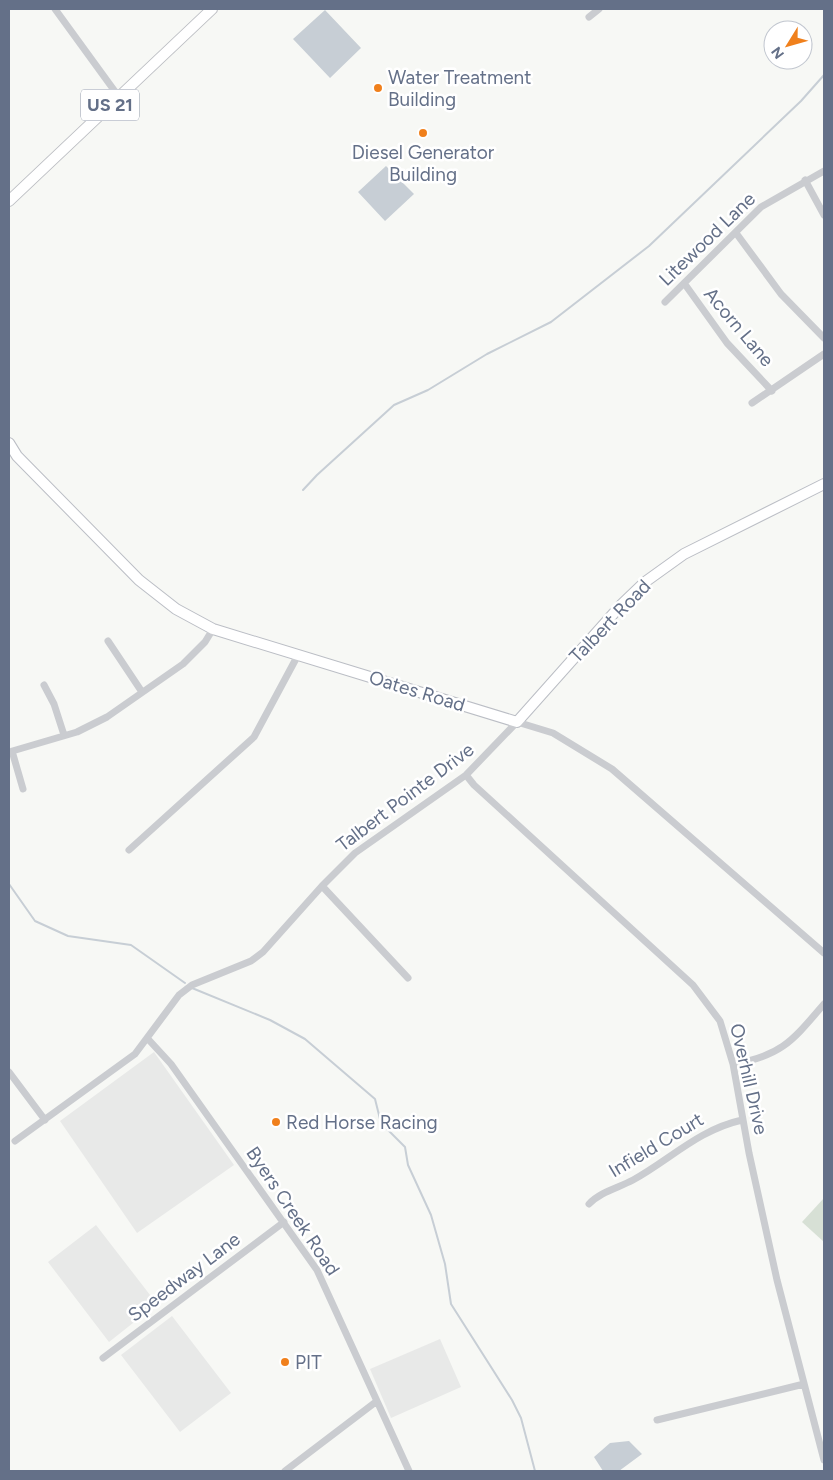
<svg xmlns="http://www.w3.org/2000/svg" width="833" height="1480" font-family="Figtree,sans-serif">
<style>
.built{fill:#e8e9e8}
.green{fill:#d7e0d5}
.water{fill:#c7ced5}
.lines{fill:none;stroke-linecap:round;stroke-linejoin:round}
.stream{stroke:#c7ced5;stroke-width:2}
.secondary-casing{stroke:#bbbec5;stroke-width:12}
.primary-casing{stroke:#bcbec3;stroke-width:12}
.street{stroke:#caccd0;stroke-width:7}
.secondary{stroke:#fff;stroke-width:10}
.primary{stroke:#fff;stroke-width:10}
.poi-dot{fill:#f0801c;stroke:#fff;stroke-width:2}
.labels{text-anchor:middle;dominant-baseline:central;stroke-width:5;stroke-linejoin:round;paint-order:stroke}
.shield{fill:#fff;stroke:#929bac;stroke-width:1}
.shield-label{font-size:18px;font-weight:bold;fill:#647088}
.poi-label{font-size:19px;fill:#647088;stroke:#fff;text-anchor:start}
.street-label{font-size:19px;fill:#647088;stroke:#fff}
</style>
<rect width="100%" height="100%" fill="#f7f8f5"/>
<path class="built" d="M 154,1052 L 234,1165 L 137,1233 L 60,1121 Z
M 96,1225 L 157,1304 L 109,1342 L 48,1262 Z
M 172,1316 L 231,1393 L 180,1432 L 121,1355 Z
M 440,1339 L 461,1387 L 391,1418 L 370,1369 Z"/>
<path class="green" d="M 824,1198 L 824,1242 L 802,1222 Z"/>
<path class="water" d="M 325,10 L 361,48 L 330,78 L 293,39 Z
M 386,166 L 414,194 L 385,221 L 358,192 Z
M 629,1441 L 642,1454 L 619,1471 L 603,1471 L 594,1457 L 610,1443 Z"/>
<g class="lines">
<path class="stream" d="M 303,490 L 317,475 L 394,405 L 428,390 L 487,354 L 551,322 L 649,246 L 801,101 L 824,75
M 9,884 L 35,921 L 68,936 L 131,945 L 185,983
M 192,988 L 270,1020 L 305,1039 L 375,1099 L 381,1123 L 405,1147 L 408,1165 L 431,1215 L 445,1264 L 451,1304 L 512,1400 L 521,1418 L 535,1471"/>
<defs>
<path id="secondary" d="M 9,443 L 17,456 L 139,580 L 176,609 L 213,629 L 517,722 L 622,604 L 645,582 L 684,554 L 824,484"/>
<path id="primary" d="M 9,201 L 212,9"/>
</defs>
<use href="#secondary" class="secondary-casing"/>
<use href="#primary" class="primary-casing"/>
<path class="street" d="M 55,9 L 119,97
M 589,17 L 599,9
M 805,180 L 824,215
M 736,233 L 781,294 L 824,338
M 684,283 L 727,343 L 772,391
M 665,302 L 761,207 L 824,171
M 752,403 L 824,354
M 108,641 L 142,692
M 44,685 L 54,704 L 64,735
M 12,751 L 23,789
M 9,752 L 77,732 L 107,717 L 183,664 L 205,642 L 213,629
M 466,775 L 474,785 L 693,985 L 720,1021 L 733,1064 L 749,1153 L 777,1280 L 824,1460
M 129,850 L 254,737 L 298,655
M 322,886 L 408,978
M 148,1039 L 171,1064 L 317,1270 L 409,1471
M 733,1064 C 782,1056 793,1040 824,1004
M 9,1072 L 45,1120
M 15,1141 L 135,1054 L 179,995 L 192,985 L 251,961 L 263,952 L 322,886 L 355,853 L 466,775 L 517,722 L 553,733 L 612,769 L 824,953
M 589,1204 C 600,1192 618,1188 633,1180 C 671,1159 698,1130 742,1120
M 103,1358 L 284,1222
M 657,1420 L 804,1384
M 285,1471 L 377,1401"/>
<use href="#secondary" class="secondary"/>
<use href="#primary" class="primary"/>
</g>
<g class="poi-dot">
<circle cx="378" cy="88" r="5"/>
<circle cx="423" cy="133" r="5"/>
<circle cx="276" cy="1122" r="5"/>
<circle cx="285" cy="1362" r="5"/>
</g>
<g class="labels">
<rect class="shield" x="81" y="89.5" width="58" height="31" rx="4"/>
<g class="shield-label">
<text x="110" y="105">US 21</text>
</g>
<g class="poi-label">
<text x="388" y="77">Water Treatment<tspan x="388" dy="22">Building</tspan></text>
<text x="423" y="152" text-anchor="middle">Diesel Generator<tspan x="423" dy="22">Building</tspan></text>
<text x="286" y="1122">Red Horse Racing</text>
<text x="295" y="1362">PIT</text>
</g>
<g class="street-label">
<text transform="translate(707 239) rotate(-44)">Litewood Lane</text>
<text transform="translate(739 327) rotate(50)">Acorn Lane</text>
<text transform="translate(610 621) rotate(-46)">Talbert Road</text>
<text transform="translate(417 691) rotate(17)">Oates Road</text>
<text transform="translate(405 797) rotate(-37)">Talbert Pointe Drive</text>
<text transform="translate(749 1079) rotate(77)">Overhill Drive</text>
<text transform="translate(656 1145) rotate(-31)">Infield Court</text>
<text transform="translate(293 1211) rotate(56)">Byers Creek Road</text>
<text transform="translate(184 1277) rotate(-37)">Speedway Lane</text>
</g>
</g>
<rect width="833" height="1480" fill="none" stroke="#647088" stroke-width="20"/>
<g transform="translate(788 45) rotate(233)"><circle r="24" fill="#ffffff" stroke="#c1c6cf"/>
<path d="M0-4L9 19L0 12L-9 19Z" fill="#f0801c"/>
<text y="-8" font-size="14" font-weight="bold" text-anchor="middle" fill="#647088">N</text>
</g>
</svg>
